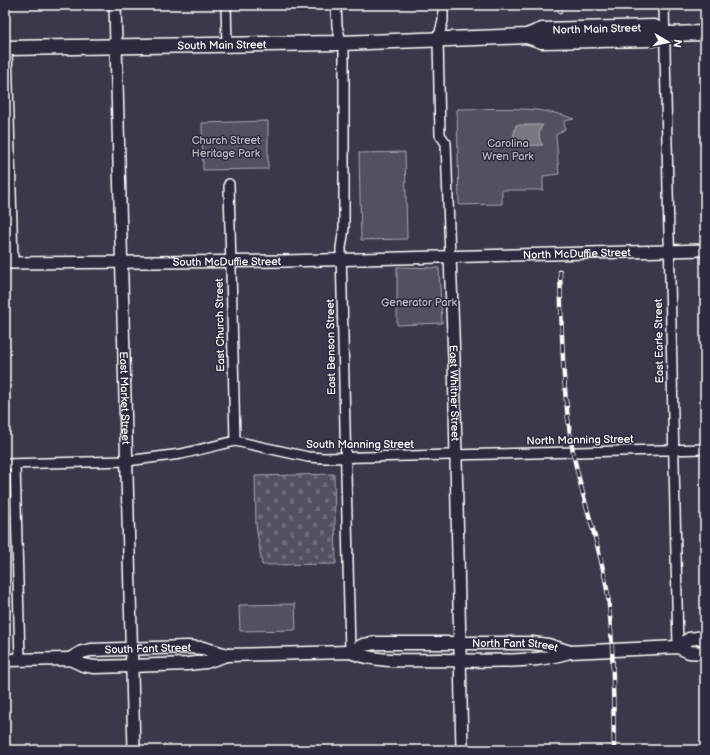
<svg xmlns="http://www.w3.org/2000/svg" width="710" height="755" font-family="'Balsamiq Sans',sans-serif">
<style>
.cemetery{fill:url(#cemetery-stones);stroke:#aaa8b0}
.green{fill:#555060;stroke:#aaa8b0}
.water{fill:#797682;stroke:#afadb4}
.lines{fill:none;stroke-linecap:round;stroke-linejoin:round}
.minor-casing{stroke:#fff;stroke-width:12}
.tertiary-casing{stroke:#fff;stroke-width:14}
.secondary-casing{stroke:#fff;stroke-width:15}
.primary-casing{stroke:#fff;stroke-width:17}
.minor{stroke:#2f2a3d;stroke-width:9}
.tertiary{stroke:#2f2a3d;stroke-width:11}
.secondary{stroke:#2f2a3d;stroke-width:12}
.primary{stroke:#2f2a3d;stroke-width:14}
.rail-casing{stroke:#fff;stroke-width:4.5}
.rail{stroke:#2f2a3d;stroke-width:3;stroke-dasharray:9;stroke-linecap:butt}
.labels{text-anchor:middle;dominant-baseline:central;stroke-width:3;stroke-linejoin:round;paint-order:stroke}
.street-label{font-size:11px;fill:#fff;stroke:#2f2a3d}
.park-label{font-size:11px;fill:#bbb9bf;stroke:#2f2a3d}
</style>
<defs>
<pattern id="cemetery-stones" width="16" height="16" patternUnits="userSpaceOnUse"><rect width="16" height="16" fill="#555060"/><path d="M2 7V4a2 2 0 0 1 4 0v3zM10 15v-3a2 2 0 0 1 4 0v3z" fill="#6e6a78"/></pattern>
</defs>
<rect width="100%" height="100%" fill="#3c3749"/>
<filter id="ink" filterUnits="userSpaceOnUse"><feTurbulence type="fractalNoise" baseFrequency=".025" numOctaves="2"/><feDisplacementMap in="SourceGraphic" scale="8" xChannelSelector="R" yChannelSelector="G"/><feConvolveMatrix kernelMatrix="1 2 1 2 8 2 1 2 1" color-interpolation-filters="sRGB"/></filter>
<g filter="url(#ink)">
<path class="cemetery" d="M 334,474 L 336,564 L 262,565 L 256,525 L 255,476 Z"/>
<path class="green" d="M 457,109 C 492,109 542,105 574,119 L 564,121 L 565,129 L 556,135 L 559,174 L 543,176 L 543,190 L 502,190 L 502,204 L 459,205 Z
M 268,121 L 268,169 L 203,170 L 202,123 Z
M 405,152 L 407,239 L 361,240 L 359,153 Z
M 397,267 L 439,268 L 442,323 L 397,325 Z
M 295,604 L 296,630 L 240,631 L 239,605 Z"/>
<path class="water" d="M 516,125 L 543,125 C 538,130 538,140 543,145 L 516,146 L 513,138 Z"/>
<g class="lines">
<defs>
<path id="minor" d="M 226,5 L 227,45
M 336,5 L 337,26 L 344,52 L 344,228 L 341,248 L 350,652
M 443,5 L 443,21 L 438,39 L 440,135 L 446,143 L 450,257
M 664,5 L 678,647
M 7,48 L 13,262
M 229,184 L 235,441
M 5,464 L 127,461 L 181,454 L 235,441 L 308,457 L 324,458 L 705,449
M 15,464 L 20,660"/>
<g id="tertiary">
<path id="s1" d="M 115,5 L 134,750"/>
<path id="s2" d="M 450,257 L 454,359 L 462,750"/>
<path id="s3" d="M 5,263 L 285,261 L 705,250"/>
</g>
<g id="secondary">
<path d="M 678,647 L 689,639 L 705,637"/>
<path id="s4" d="M 350,652 L 363,645 L 376,643 L 532,643 L 548,645 L 570,652"/>
<path id="s5" d="M 70,659 L 82,652 L 91,650 L 187,647 L 203,648 L 227,655"/>
<path d="M 5,660 L 70,659 L 83,665 L 94,667 L 131,666 L 187,664 L 206,662 L 227,655 L 350,652 C 378,663 410,660 440,660 C 472,661 505,662 537,659 C 549,658 559,655 570,652 L 678,647 L 689,652 L 705,653"/>
</g>
<g id="primary">
<path d="M 527,36 L 542,41 L 653,39 L 665,34 L 705,33"/>
<path id="s6" d="M 5,48 L 341,43 L 527,36 L 542,30 L 654,27 L 665,34"/>
</g>
</defs>
<use href="#minor" class="minor-casing"/>
<use href="#tertiary" class="tertiary-casing"/>
<use href="#secondary" class="secondary-casing"/>
<use href="#primary" class="primary-casing"/>
<use href="#minor" class="minor"/>
<use href="#tertiary" class="tertiary"/>
<use href="#secondary" class="secondary"/>
<use href="#primary" class="primary"/>
<defs>
<path id="rail" d="M 560,12 L 560,5
M 560,271 C 562,331 562,392 573,452 C 582,500 601,546 608,596 C 614,647 613,699 614,750"/>
</defs>
<use href="#rail" class="rail-casing"/>
<use href="#rail" class="rail"/>
</g>
</g>
<g class="labels">
<g class="street-label">
<text stroke="none"><textPath href="#s6" startOffset="593">North Main Street</textPath></text>
<text stroke="none"><textPath href="#s6" startOffset="217">South Main Street</textPath></text>
<text stroke="none"><textPath href="#s3" startOffset="572">North McDuffie Street</textPath></text>
<text stroke="none"><textPath href="#s3" startOffset="222">South McDuffie Street</textPath></text>
<text transform="translate(220 325) rotate(-91)">East Church Street</text>
<text transform="translate(659 341) rotate(-91)">East Earle Street</text>
<text transform="translate(331 347) rotate(-91)">East Benson Street</text>
<text stroke="none"><textPath href="#s2" startOffset="136">East Whitner Street</textPath></text>
<text stroke="none"><textPath href="#s1" startOffset="393">East Market Street</textPath></text>
<text transform="translate(580 440) rotate(-1)">North Manning Street</text>
<text x="360" y="444">South Manning Street</text>
<text stroke="none"><textPath href="#s4" startOffset="167">North Fant Street</textPath></text>
<text stroke="none"><textPath href="#s5" startOffset="80">South Fant Street</textPath></text>
</g>
<g class="park-label">
<text x="226" y="140">Church Street<tspan x="226" dy="13">Heritage Park</tspan></text>
<text x="508" y="143">Carolina<tspan x="508" dy="13">Wren Park</tspan></text>
<text x="419" y="302">Generator Park</text>
</g>
</g>
<rect width="710" height="755" fill="none" stroke="#2f2a3d" stroke-width="20"/>
<rect x="10" y="10" width="690" height="735" fill="none" stroke="#fff" stroke-width="1.5" filter="url(#ink)"/>
<g transform="translate(668 42) rotate(99)" stroke="#2f2a3d" stroke-width="3" paint-order="stroke">
<path d="M0-3L7 15L0 10L-7 15Z" fill="#ffffff"/>
<text y="-6" font-size="11" font-weight="bold" text-anchor="middle" fill="#ffffff">N</text>
</g>
</svg>
